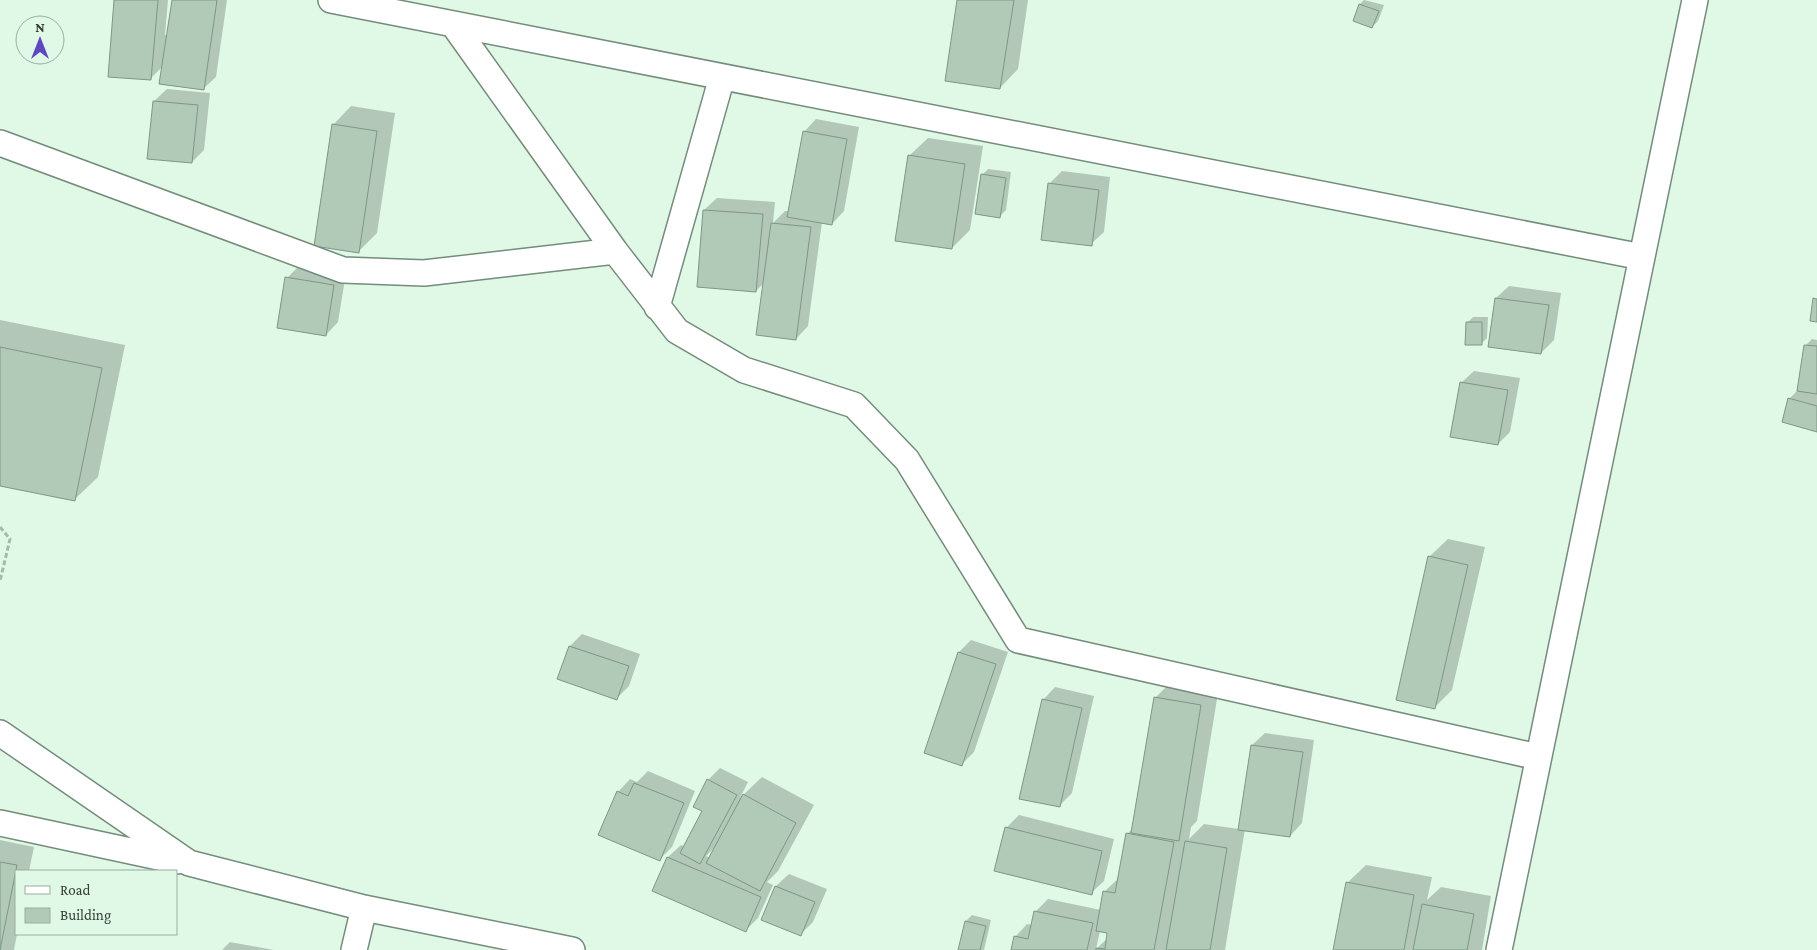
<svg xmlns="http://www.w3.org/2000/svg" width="1817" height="950" font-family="'Crimson Pro',serif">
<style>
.shadow{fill:#0003;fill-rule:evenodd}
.building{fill:#b1cab8;stroke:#7e9685}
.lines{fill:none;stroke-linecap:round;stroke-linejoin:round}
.street-casing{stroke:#748c7b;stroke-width:28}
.path{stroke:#a6baab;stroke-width:3;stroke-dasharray:5 2.5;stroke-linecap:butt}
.street{stroke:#fff;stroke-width:25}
</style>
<rect width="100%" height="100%" fill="#dff9e6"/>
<path class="shadow" d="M 116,0 L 168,0 L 165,35 L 168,35 L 173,0 L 227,0 L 216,77 L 203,89 L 163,66 L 150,79 Z
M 959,0 L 1028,0 L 1018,69 L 1000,88 Z
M 1364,0 L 1384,5 L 1378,21 L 1372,27 L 1354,20 L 1360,4 Z
M 167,89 L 210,93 L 204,150 L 192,162 L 154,101 Z
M 351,106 L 395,113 L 377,233 L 358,252 L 333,125 Z
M 816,119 L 859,127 L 844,211 L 832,224 L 822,222 L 808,326 L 796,339 L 765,282 L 756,291 L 704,210 L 717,198 L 775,202 L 773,223 L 785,211 L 790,211 L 804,132 Z
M 928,138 L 983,146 L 970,230 L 952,248 L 909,156 Z
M 988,169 L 1011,172 L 1006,210 L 1000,216 L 982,175 Z
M 1062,171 L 1110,177 L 1104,232 L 1091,244 L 1049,184 Z
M 299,266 L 346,273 L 338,322 L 326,335 L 287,278 Z
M 1509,286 L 1561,293 L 1554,340 L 1541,353 L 1496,298 Z
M 1473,317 L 1488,317 L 1487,338 L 1481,344 L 1467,323 Z
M 0,320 L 125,345 L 98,477 L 74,500 L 0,485 Z
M 1812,339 L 1817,340 L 1817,430 L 1789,399 L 1799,389 L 1806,345 Z
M 1474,371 L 1520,378 L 1510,432 L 1498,444 L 1461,383 Z
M 1448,539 L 1485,547 L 1452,690 L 1434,708 L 1429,557 Z
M 582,634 L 640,654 L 629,686 L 616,699 L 570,646 Z
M 971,640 L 1008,652 L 974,752 L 962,764 L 959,652 Z
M 1173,680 L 1219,687 L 1197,821 L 1191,827 L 1189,839 L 1204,824 L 1239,829 L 1252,745 L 1265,733 L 1314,740 L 1302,823 L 1290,836 L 1245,829 L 1225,950 L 1012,950 L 1015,937 L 1027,924 L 1032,925 L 1035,912 L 1048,899 L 1101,910 L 1105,891 L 1120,877 L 1128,833 L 1133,828 L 1155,698 ZM 1100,931 L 1109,932 L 1108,938 L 1096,949 Z
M 1055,687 L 1094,696 L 1072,793 L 1059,806 L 1043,700 Z
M 720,768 L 748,782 L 740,798 L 762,777 L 814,805 L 778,871 L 767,882 L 773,885 L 758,918 L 746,930 L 654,891 L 668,857 L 681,845 L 685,847 L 703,811 L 708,780 ZM 716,846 L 710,858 L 706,856 Z
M 648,771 L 695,791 L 672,847 L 659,860 L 618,792 L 630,779 L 637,782 Z
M 1019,815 L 1114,839 L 1104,881 L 1091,893 L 1006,828 Z
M 0,840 L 34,847 L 29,871 L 16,871 L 17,934 L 14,950 L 0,950 Z
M 1366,865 L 1432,877 L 1427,900 L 1441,887 L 1491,896 L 1482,950 L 1335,950 L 1347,883 Z
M 789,874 L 827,889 L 813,922 L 801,934 L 763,919 L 776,886 Z
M 972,915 L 991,920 L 984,950 L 959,950 L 966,921 Z
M 230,942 L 274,950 L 222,950 Z"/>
<path class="building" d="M 114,0 L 158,0 L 151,80 L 108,77 Z
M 172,0 L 217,0 L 204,90 L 159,84 Z
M 957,0 L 1014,0 L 1000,89 L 945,81 Z
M 1359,4 L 1379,11 L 1372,28 L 1353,21 Z
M 153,101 L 198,105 L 192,163 L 147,159 Z
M 332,124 L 377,131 L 359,253 L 314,246 Z
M 803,131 L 847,139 L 832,225 L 787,217 Z
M 908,155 L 965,164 L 952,249 L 895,241 Z
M 981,174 L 1006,178 L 1000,218 L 975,214 Z
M 1048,183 L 1099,190 L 1092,246 L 1041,240 Z
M 703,210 L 763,214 L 756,292 L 697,287 Z
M 771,223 L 811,227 L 796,340 L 756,335 Z
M 285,277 L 334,285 L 326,336 L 277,328 Z
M 1495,298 L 1549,305 L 1541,354 L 1488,347 Z
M 1813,298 L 1817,299 L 1817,322 L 1810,321 Z
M 1466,322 L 1482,322 L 1482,345 L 1465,345 Z
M 1804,345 L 1817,346 L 1817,394 L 1797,391 Z
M 0,347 L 102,368 L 75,501 L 0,486 Z
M 1460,382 L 1508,390 L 1498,445 L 1450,437 Z
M 1788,398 L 1817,406 L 1817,432 L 1782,422 Z
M 1428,556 L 1468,565 L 1435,709 L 1396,700 Z
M 569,646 L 629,666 L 617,700 L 557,679 Z
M 958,652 L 996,664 L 962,766 L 924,753 Z
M 1154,697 L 1201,705 L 1179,841 L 1131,833 Z
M 1042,699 L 1082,708 L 1060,807 L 1019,799 Z
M 1251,745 L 1303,752 L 1290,837 L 1238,830 Z
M 707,779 L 737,795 L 700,864 L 680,853 L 702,811 L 693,807 Z
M 634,783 L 684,803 L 660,861 L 598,835 L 617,791 L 628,796 Z
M 743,794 L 796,823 L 760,891 L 706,863 Z
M 1005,827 L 1102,851 L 1092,895 L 994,871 Z
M 1126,833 L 1174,842 L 1154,950 L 1096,950 L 1096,948 L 1105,949 L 1107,933 L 1096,931 L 1103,891 L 1115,893 Z
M 1185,841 L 1227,848 L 1210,950 L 1166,950 Z
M 667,857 L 761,897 L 746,932 L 652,891 Z
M 0,862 L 17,865 L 0,950 Z
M 1346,882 L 1414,895 L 1404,950 L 1333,950 Z
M 775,886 L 815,902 L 801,936 L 761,920 Z
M 1422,904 L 1474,914 L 1467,950 L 1413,950 Z
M 1034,911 L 1093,923 L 1087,950 L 1011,950 L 1014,936 L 1028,939 Z
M 965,921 L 986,926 L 980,950 L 958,950 Z"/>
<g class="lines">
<defs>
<path id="street" d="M 331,0 L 1642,257
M 453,24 L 615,251
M 0,143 L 343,270 L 424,273 L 615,251 L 677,331 L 744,370 L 854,405 L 907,460 L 1018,640 L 1538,757
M 657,307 L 722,77
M 0,733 L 189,863 L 364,908 L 572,950
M 0,823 L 177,861
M 354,950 L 364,908
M 1499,950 L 1695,0"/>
</defs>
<use href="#street" class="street-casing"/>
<path class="path" d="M 0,527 L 10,539 L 0,581"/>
<use href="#street" class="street"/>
</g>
<rect x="15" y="870" width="162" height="65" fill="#dff9e6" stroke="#9aaea0"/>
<rect x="25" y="886" width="25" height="8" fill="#ffffff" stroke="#9aaea0"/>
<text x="60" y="895" font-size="15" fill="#333d36">Road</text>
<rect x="25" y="908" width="25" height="15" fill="#b1cab8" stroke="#9aaea0"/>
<text x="60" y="920" font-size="15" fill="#333d36">Building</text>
<g transform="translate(40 40)"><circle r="24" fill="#dff9e6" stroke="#9aaea0"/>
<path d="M0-4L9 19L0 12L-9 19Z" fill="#5d48c1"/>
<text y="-8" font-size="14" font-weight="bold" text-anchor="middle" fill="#333d36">N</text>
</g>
</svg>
